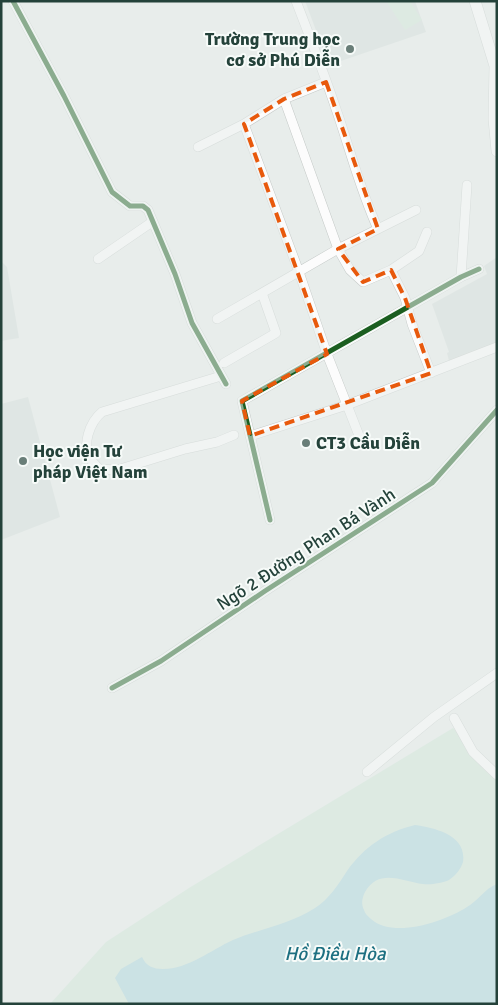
<svg xmlns="http://www.w3.org/2000/svg" width="498" height="1005" font-family="Signika,sans-serif">
<style>
.built{fill:#d6dedb}
.green{fill:#d1e6d8}
.water{fill:#a9d4db}
.lines{fill:none;stroke-linecap:round;stroke-linejoin:round}
.minor-casing{stroke:#c5cac8;stroke-width:10}
.tertiary-casing{stroke:#c5cac8;stroke-width:12}
.minor{stroke:#fcfcfc;stroke-width:9}
.tertiary{stroke:#fcfcfc;stroke-width:11}
.cycleway-casing{stroke:#f7fbf9;stroke-width:8}
.cycleway{stroke:#1b5e20;stroke-width:5}
.marked{fill:none;stroke:#e8590c;stroke-width:4;stroke-dasharray:10 6;stroke-linejoin:round}
.poi-dot{fill:#697e78;stroke:#f7fbf9;stroke-width:2}
.labels{text-anchor:middle;dominant-baseline:central;stroke-width:4;stroke-linejoin:round;paint-order:stroke}
.poi-label{font-size:18px;font-weight:bold;fill:#24423a;stroke:#f7fbf9;text-anchor:start}
.street-label{font-size:18px;fill:#24423a;stroke:#f7fbf9}
.water-label{font-size:19px;font-style:italic;fill:#1c6f80;stroke:#f7fbf9}
</style>
<rect width="100%" height="100%" fill="#e8edeb"/>
<path class="built" d="M 305,1 L 415,1 L 426,32 L 329,65 Z
M 497,257 L 497,343 L 449,361 L 447,353 L 449,352 L 432,304 L 487,274 L 484,266 Z
M 1,261 L 7,267 L 19,338 L 1,341 Z
M 28,397 L 60,517 L 1,540 L 1,404 Z"/>
<path class="green" d="M 386,1 L 410,1 L 422,20 L 405,30 Z
M 453,728 L 497,773 L 497,1004 L 50,1004 L 106,942 L 189,888 Z"/>
<path class="water" d="M 415,825 C 435,828 467,835 463,862 C 461,869 455,876 449,880 C 442,883 431,885 423,884 C 404,882 379,867 365,892 C 362,898 361,904 364,910 C 365,914 368,916 371,919 C 393,939 444,922 467,907 C 478,901 484,889 497,884 L 497,1004 L 129,1004 L 115,978 L 121,969 L 142,957 C 146,966 153,969 163,969 C 188,969 211,950 233,940 C 260,929 290,924 315,908 C 329,899 338,885 347,871 C 364,847 386,832 415,825 Z"/>
<g class="lines">
<defs>
<path id="minor" d="M 13,1 L 64,96 L 112,192 L 130,206 L 143,206 L 148,210 L 175,274 L 192,323 L 226,384
M 296,1 C 310,37 324,73 336,109 C 350,149 360,190 378,229
M 284,99 L 338,249 L 350,270 L 363,282 L 391,270 L 419,251 L 427,232
M 244,124 L 299,272 L 327,354 L 360,438
M 198,147 L 244,124 L 284,99 L 326,82
M 98,259 L 152,222
M 391,270 L 405,298 L 412,324 L 431,373
M 461,277 L 467,185
M 217,319 L 338,249 L 416,210
M 224,363 L 276,333 L 262,293
M 221,376 L 102,412 C 90,422 81,445 91,460 C 93,463 97,466 99,469 L 117,470 L 185,449 L 217,442 L 234,435
M 250,436 L 347,405 L 497,347
M 270,520 L 242,401 L 461,277 L 479,269
M 112,688 L 161,661 L 265,591 L 432,483 L 497,410
M 454,718 L 473,752 L 497,775
M 367,772 L 434,717 L 497,673"/>
<path id="tertiary" d="M 475,1 L 495,66 L 494,119 L 497,151"/>
</defs>
<use href="#minor" class="minor-casing"/>
<use href="#tertiary" class="tertiary-casing"/>
<use href="#minor" class="minor"/>
<use href="#tertiary" class="tertiary"/>
<defs>
<path id="cycleway" d="M 13,1 L 64,96 L 112,192 L 130,206 L 143,206 L 148,210 L 175,274 L 192,323 L 226,384
M 270,520 L 242,401 L 461,277 L 479,269
M 112,688 L 161,661 L 265,591 L 432,483 L 497,410"/>
</defs>
<use href="#cycleway" class="cycleway-casing"/>
<use href="#cycleway" class="cycleway"/>
</g>
<path d="M0 0H498V1005H0ZM 326,82 L 378,229 L 338,249 L 363,282 L 391,270 L 405,298 L 431,373 L 250,436 L 242,401 L 327,354 L 244,124 L 284,99 Z" fill="#e8edeb" fill-opacity=".55" fill-rule="evenodd"/>
<path class="marked" d="M 326,82 L 378,229 L 338,249 L 363,282 L 391,270 L 405,298 L 431,373 L 250,436 L 242,401 L 327,354 L 244,124 L 284,99 Z"/>
<g class="poi-dot">
<circle cx="350" cy="49" r="5"/>
<circle cx="306" cy="443" r="5"/>
<circle cx="23" cy="461" r="5"/>
</g>
<g class="labels">
<g class="poi-label">
<text x="340" y="39" text-anchor="end">Trường Trung học<tspan x="340" dy="21">cơ sở Phú Diễn</tspan></text>
<text x="316" y="443">CT3 Cầu Diễn</text>
<text x="33" y="451">Học viện Tư<tspan x="33" dy="21">pháp Việt Nam</tspan></text>
</g>
<g class="street-label">
<text transform="translate(306 549) rotate(-33)">Ngõ 2 Đường Phan Bá Vành</text>
</g>
<g class="water-label">
<text x="335" y="954">Hồ Điều Hòa</text>
</g>
</g>
<rect width="498" height="1005" fill="none" stroke="#24423a" stroke-width="5"/>
</svg>
